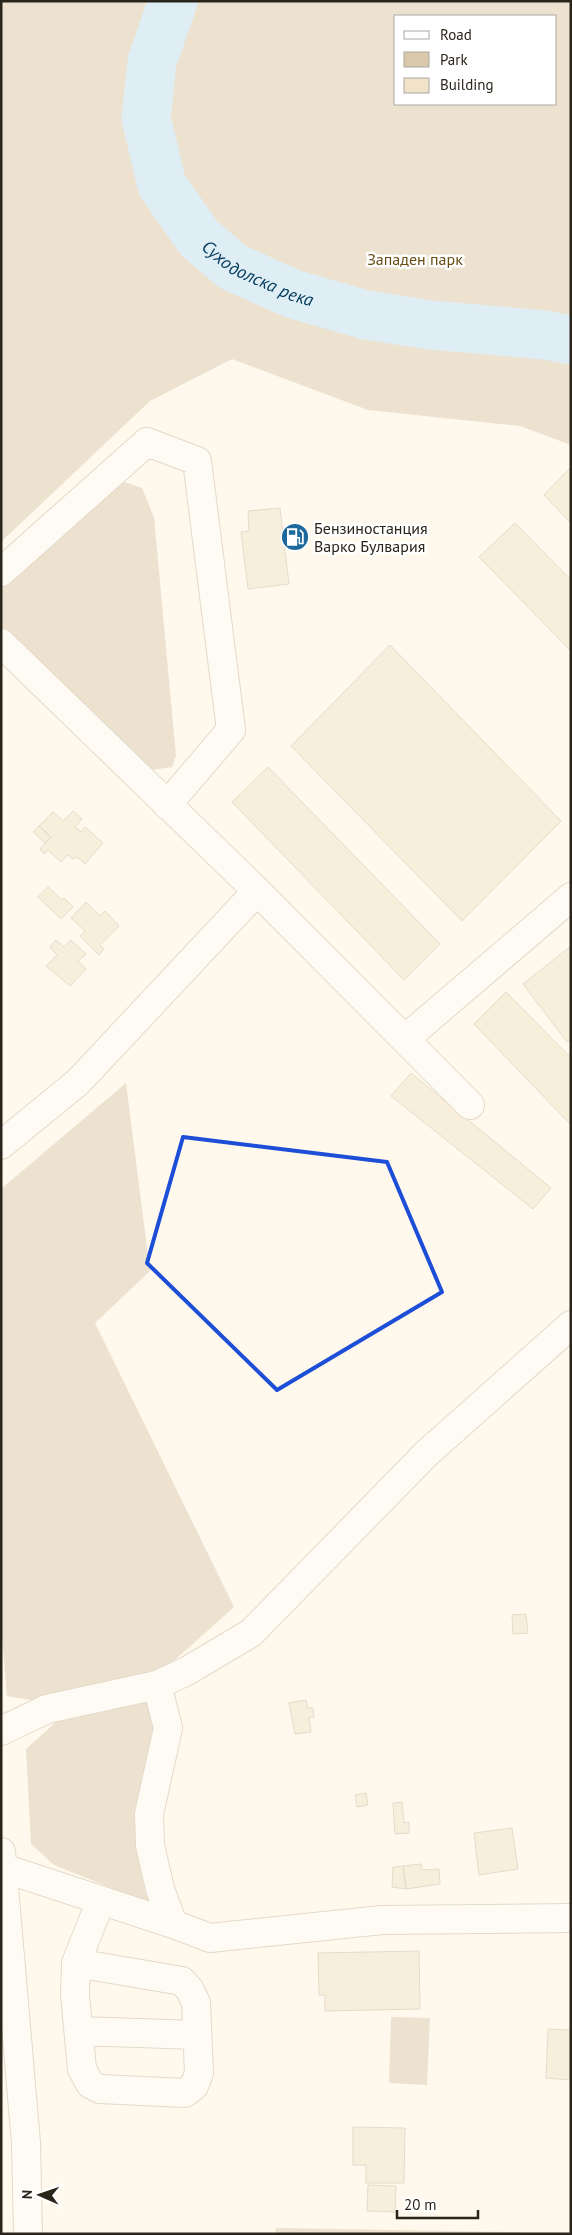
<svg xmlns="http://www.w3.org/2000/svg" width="572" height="2235" font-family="'PT Sans',sans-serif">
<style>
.green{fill:#dac8ab;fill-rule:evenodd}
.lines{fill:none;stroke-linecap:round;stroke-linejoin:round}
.river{stroke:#bbe0fe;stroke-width:49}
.building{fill:#f2e3c8;stroke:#c7b89e}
.minor-casing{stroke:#c5b69c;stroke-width:30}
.major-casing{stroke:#c5b69c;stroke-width:30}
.minor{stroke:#fff;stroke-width:28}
.major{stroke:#fff;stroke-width:28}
.marked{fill:none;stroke:#1d4ed8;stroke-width:4;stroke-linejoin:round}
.labels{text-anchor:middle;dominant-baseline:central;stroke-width:5;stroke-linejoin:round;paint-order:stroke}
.park-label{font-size:16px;fill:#694d14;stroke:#fff}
.poi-label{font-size:16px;fill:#2a251a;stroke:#fff;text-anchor:start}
.water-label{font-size:18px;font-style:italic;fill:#003a5c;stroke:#fff}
</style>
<rect width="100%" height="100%" fill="#fef8ed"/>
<path class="green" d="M 1,1 L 571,1 L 571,445 L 520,426 L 368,410 L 232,359 L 150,401 L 1,542 ZM 556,16 L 556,104 L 396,104 L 396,16 Z
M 119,480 L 142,488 L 154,517 L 176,756 L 172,767 L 151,770 L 1,632 L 1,587 Z
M 126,1083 L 150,1271 L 95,1323 L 234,1607 L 157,1676 L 43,1702 L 7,1696 L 1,1625 L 1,1189 Z
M 151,1697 L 159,1729 L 154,1905 L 54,1865 L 31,1844 L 26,1749 L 57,1721 Z
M 391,2017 L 430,2018 L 427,2085 L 389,2083 Z
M 276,2228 L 571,2233 L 571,2234 L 275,2234 Z"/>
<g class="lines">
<path class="river" id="s1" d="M 173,1 L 152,62 L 146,118 L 162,185 L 199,238 L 233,267 L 293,294 L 366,315 L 430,325 L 545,335 L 571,340"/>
</g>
<path class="building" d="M 571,467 L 571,523 L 544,495 Z
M 280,508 L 289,584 L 248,589 L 241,532 L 249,531 L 248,511 Z
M 515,523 L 571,580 L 571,651 L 479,557 Z
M 390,645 L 561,821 L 462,921 L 291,746 Z
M 268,767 L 440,944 L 404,980 L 232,802 Z
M 73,811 L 82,819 L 75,827 L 81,832 L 85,827 L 103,843 L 85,864 L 77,857 L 73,859 L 68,855 L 61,862 L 48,850 L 44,854 L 40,849 L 51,837 L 39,826 L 53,812 L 63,821 Z
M 39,826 L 51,837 L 45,843 L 33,832 Z
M 48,887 L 62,900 L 64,898 L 73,907 L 61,919 L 38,897 Z
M 86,902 L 100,916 L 105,911 L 119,926 L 100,945 L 104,949 L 99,955 L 80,936 L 85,931 L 71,918 Z
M 56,940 L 64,947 L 71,940 L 86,954 L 78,961 L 86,969 L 70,986 L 46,966 L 57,955 L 50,947 Z
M 571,946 L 571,1040 L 567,1042 L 523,984 Z
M 506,992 L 571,1058 L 571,1125 L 474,1024 Z
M 411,1073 L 551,1188 L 533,1209 L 391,1096 Z
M 526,1614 L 528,1633 L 513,1634 L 512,1615 Z
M 306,1700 L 308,1708 L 313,1708 L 314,1717 L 309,1718 L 311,1732 L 295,1734 L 289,1703 Z
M 366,1793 L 368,1805 L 357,1807 L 355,1795 Z
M 402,1802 L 404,1823 L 409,1822 L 409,1833 L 395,1834 L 393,1803 Z
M 512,1828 L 518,1869 L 479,1875 L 474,1833 Z
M 421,1864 L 422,1870 L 439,1869 L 440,1884 L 406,1889 L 403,1866 Z
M 403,1866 L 406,1889 L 392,1887 L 393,1867 Z
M 419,1951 L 420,2009 L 325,2011 L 325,1995 L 319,1995 L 318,1953 Z
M 548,2029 L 571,2030 L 571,2080 L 546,2078 Z
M 353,2127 L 405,2128 L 404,2183 L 366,2183 L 366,2165 L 353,2165 Z
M 368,2185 L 396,2186 L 395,2212 L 367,2211 Z"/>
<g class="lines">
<defs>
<path id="minor" d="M 1,572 L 147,442 L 197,461 L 231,730 L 167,805
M 1,643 L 257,891 L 470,1105
M 405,1039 L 571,897
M 1,1145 L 78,1082 L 257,891
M 157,1685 L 168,1728 L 149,1814 L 150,1845 L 160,1889 L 173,1924
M 1,1731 L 47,1709 L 157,1685 L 187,1671 L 251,1633 L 426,1454 L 571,1325
M 3,1868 L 173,1924 L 210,1938 L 382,1920 L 571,1918
M 76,1963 L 182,1981 L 190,1990 L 196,2003 L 199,2073 L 194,2086 L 185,2093 L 100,2089 L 90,2084 L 82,2069 L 75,1995 L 76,1963 L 101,1900
M 79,2031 L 197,2035"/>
<path id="major" d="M 1,1852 L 26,2143 L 28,2234"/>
</defs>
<use href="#minor" class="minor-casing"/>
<use href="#major" class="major-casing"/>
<use href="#minor" class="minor"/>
<use href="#major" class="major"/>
</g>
<path d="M0 0H572V2235H0ZM 183,1137 L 387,1162 L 442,1292 L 277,1390 L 147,1263 Z" fill="#fef8ed" fill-opacity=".55" fill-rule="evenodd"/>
<path class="marked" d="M 183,1137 L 387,1162 L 442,1292 L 277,1390 L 147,1263 Z"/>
<defs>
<symbol id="fuel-disc" viewBox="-11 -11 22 22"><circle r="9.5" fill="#1d699c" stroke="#fff"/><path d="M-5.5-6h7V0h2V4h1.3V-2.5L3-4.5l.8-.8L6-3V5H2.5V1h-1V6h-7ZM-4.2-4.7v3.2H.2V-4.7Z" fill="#fff"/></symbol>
</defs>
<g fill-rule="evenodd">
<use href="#fuel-disc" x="279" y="521" width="32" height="32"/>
</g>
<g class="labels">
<g class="park-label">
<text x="415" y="259">Западен парк</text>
</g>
<g class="poi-label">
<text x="314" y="528">Бензиностанция<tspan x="314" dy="18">Варко Булвария</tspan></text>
</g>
<g class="water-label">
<text stroke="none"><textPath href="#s1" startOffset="324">Суходолска река</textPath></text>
</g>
</g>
<rect width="572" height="2235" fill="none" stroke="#2a251a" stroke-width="5"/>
<rect x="394" y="15" width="162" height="90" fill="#ffffff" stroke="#aaa8a3"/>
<rect x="404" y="31" width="25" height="8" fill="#ffffff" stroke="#aaa8a3"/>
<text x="440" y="40" font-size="15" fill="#2a251a">Road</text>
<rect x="404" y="52" width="25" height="15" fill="#dac8ab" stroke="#aaa8a3"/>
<text x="440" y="65" font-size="15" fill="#2a251a">Park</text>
<rect x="404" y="78" width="25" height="15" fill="#f2e3c8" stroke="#aaa8a3"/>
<text x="440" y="90" font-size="15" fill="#2a251a">Building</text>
<g transform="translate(40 2195) rotate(272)" stroke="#ffffff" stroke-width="4" paint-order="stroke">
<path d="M0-4L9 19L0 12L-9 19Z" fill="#2a251a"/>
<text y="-8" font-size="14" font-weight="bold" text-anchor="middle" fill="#2a251a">N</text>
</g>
<path d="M397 2210v8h81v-8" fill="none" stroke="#2a251a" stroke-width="2.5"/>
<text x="404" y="2210" font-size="15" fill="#2a251a" stroke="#ffffff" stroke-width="4" paint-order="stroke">20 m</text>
</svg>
